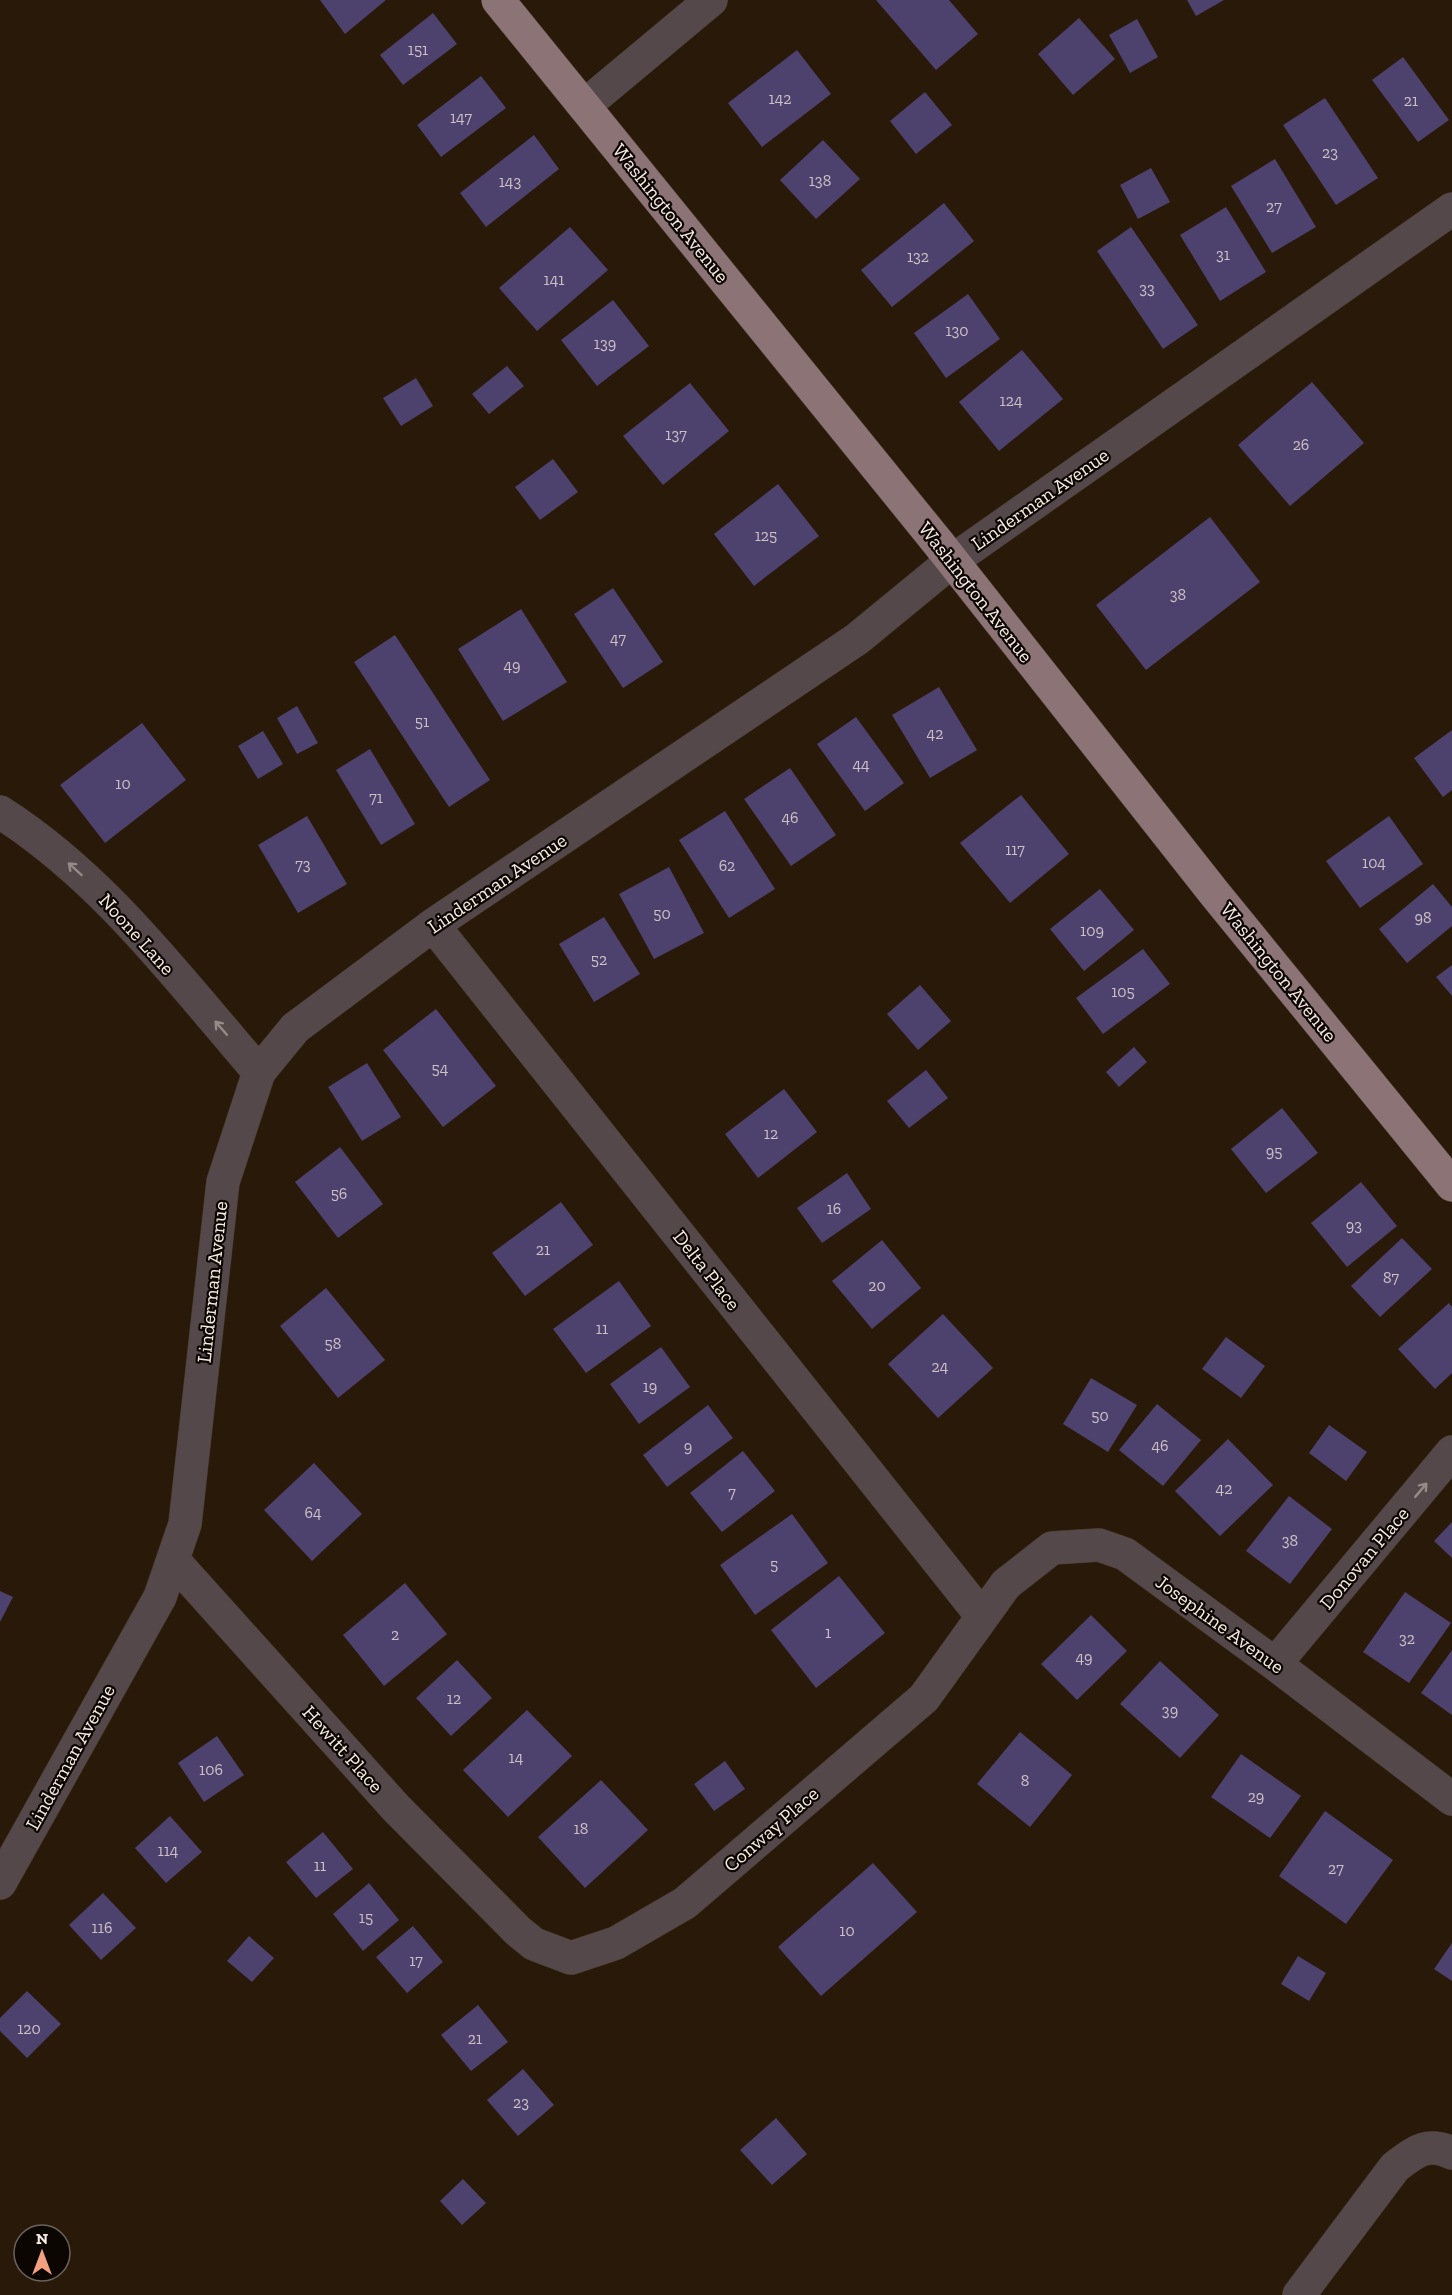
<svg xmlns="http://www.w3.org/2000/svg" width="1452" height="2295" font-family="'Zilla Slab',serif">
<style>
.building{fill:#4d416e}
.lines{fill:none;stroke-linecap:round;stroke-linejoin:round}
.minor-casing{stroke:#463727;stroke-width:34}
.major-casing{stroke:#463727;stroke-width:34}
.minor{stroke:#54484a;stroke-width:33}
.major{stroke:#8c7376;stroke-width:33}
.oneway{stroke:#968a87}
.labels{text-anchor:middle;dominant-baseline:central;stroke-width:4.5;stroke-linejoin:round;paint-order:stroke}
.number-label{font-size:16px;fill:#cdc1c5}
.street-label{font-size:20px;fill:#f8ece2;stroke:#0c0602}
</style>
<rect width="100%" height="100%" fill="#291909"/>
<path class="building" d="M 320,0 L 386,0 L 345,34 Z
M 876,0 L 949,0 L 978,34 L 936,70 Z
M 1187,0 L 1224,0 L 1196,16 Z
M 433,13 L 457,44 L 403,85 L 380,55 Z
M 1079,18 L 1115,59 L 1073,95 L 1038,54 Z
M 1137,19 L 1158,57 L 1130,73 L 1109,35 Z
M 797,50 L 831,94 L 762,147 L 728,103 Z
M 1403,57 L 1449,120 L 1418,142 L 1372,80 Z
M 481,76 L 506,108 L 441,157 L 417,125 Z
M 925,92 L 952,125 L 916,154 L 890,121 Z
M 1325,98 L 1378,178 L 1336,205 L 1283,125 Z
M 534,135 L 559,169 L 486,227 L 460,193 Z
M 823,140 L 860,179 L 816,219 L 780,180 Z
M 1275,159 L 1316,227 L 1272,253 L 1231,186 Z
M 1151,168 L 1170,202 L 1138,219 L 1120,185 Z
M 944,203 L 974,241 L 892,307 L 861,270 Z
M 1226,207 L 1266,272 L 1220,301 L 1180,235 Z
M 570,227 L 608,270 L 537,331 L 499,288 Z
M 1131,227 L 1198,325 L 1163,349 L 1097,251 Z
M 968,294 L 1000,339 L 946,378 L 914,333 Z
M 613,300 L 649,346 L 597,386 L 561,340 Z
M 1022,350 L 1063,399 L 999,451 L 959,402 Z
M 507,366 L 524,386 L 489,414 L 472,394 Z
M 416,378 L 433,406 L 401,426 L 383,398 Z
M 1312,382 L 1364,443 L 1290,506 L 1238,445 Z
M 690,383 L 729,431 L 663,485 L 623,436 Z
M 553,459 L 578,492 L 540,520 L 515,487 Z
M 778,484 L 819,536 L 754,586 L 714,534 Z
M 1210,517 L 1260,582 L 1146,670 L 1096,605 Z
M 613,588 L 663,662 L 623,688 L 574,614 Z
M 521,609 L 567,682 L 503,721 L 458,649 Z
M 395,635 L 490,780 L 449,807 L 354,662 Z
M 939,687 L 977,750 L 930,778 L 892,715 Z
M 297,706 L 318,743 L 297,754 L 277,718 Z
M 856,717 L 904,783 L 865,811 L 817,744 Z
M 142,723 L 186,780 L 105,843 L 60,785 Z
M 1452,730 L 1452,790 L 1443,797 L 1414,758 Z
M 263,731 L 283,764 L 258,779 L 238,746 Z
M 370,749 L 415,824 L 381,845 L 336,770 Z
M 790,768 L 836,835 L 791,866 L 744,799 Z
M 1021,795 L 1069,854 L 1010,903 L 960,843 Z
M 725,811 L 775,889 L 729,918 L 679,840 Z
M 307,816 L 347,884 L 298,913 L 258,845 Z
M 1389,816 L 1423,864 L 1360,908 L 1326,861 Z
M 669,867 L 704,933 L 654,959 L 619,894 Z
M 1433,884 L 1452,907 L 1452,926 L 1407,963 L 1379,929 Z
M 1100,889 L 1134,930 L 1084,971 L 1050,929 Z
M 604,917 L 640,974 L 594,1002 L 559,944 Z
M 1143,949 L 1170,984 L 1103,1034 L 1076,998 Z
M 1452,965 L 1452,996 L 1436,977 Z
M 920,985 L 951,1021 L 918,1050 L 887,1014 Z
M 436,1009 L 496,1086 L 443,1127 L 383,1050 Z
M 1134,1047 L 1147,1062 L 1119,1087 L 1106,1072 Z
M 367,1063 L 401,1117 L 362,1141 L 328,1087 Z
M 926,1070 L 948,1098 L 909,1128 L 887,1101 Z
M 784,1089 L 817,1132 L 758,1178 L 725,1134 Z
M 1282,1108 L 1318,1153 L 1266,1193 L 1231,1149 Z
M 340,1147 L 383,1204 L 338,1238 L 295,1182 Z
M 847,1173 L 871,1209 L 822,1243 L 797,1208 Z
M 1361,1182 L 1397,1226 L 1347,1267 L 1311,1223 Z
M 561,1202 L 593,1245 L 525,1296 L 492,1253 Z
M 1402,1238 L 1432,1269 L 1380,1317 L 1351,1286 Z
M 882,1240 L 921,1288 L 872,1329 L 832,1281 Z
M 619,1281 L 651,1326 L 586,1373 L 553,1329 Z
M 326,1288 L 385,1360 L 338,1398 L 280,1326 Z
M 1449,1303 L 1452,1307 L 1452,1373 L 1435,1389 L 1398,1349 Z
M 943,1314 L 993,1368 L 938,1418 L 888,1364 Z
M 1226,1337 L 1265,1366 L 1241,1398 L 1202,1369 Z
M 661,1347 L 690,1387 L 639,1424 L 610,1384 Z
M 1091,1378 L 1137,1405 L 1108,1452 L 1063,1424 Z
M 1157,1404 L 1201,1440 L 1163,1486 L 1119,1450 Z
M 708,1405 L 733,1438 L 667,1487 L 643,1455 Z
M 1329,1425 L 1367,1452 L 1346,1481 L 1309,1453 Z
M 1228,1439 L 1273,1485 L 1220,1536 L 1175,1491 Z
M 743,1451 L 775,1491 L 722,1532 L 690,1493 Z
M 314,1463 L 362,1514 L 312,1561 L 264,1510 Z
M 1289,1496 L 1332,1529 L 1290,1584 L 1246,1551 Z
M 792,1514 L 828,1563 L 755,1615 L 720,1565 Z
M 1452,1522 L 1452,1558 L 1434,1541 Z
M 839,1576 L 885,1633 L 816,1688 L 771,1630 Z
M 405,1583 L 447,1634 L 384,1686 L 343,1635 Z
M 0,1591 L 13,1597 L 0,1622 Z
M 1405,1592 L 1451,1623 L 1409,1683 L 1363,1652 Z
M 1091,1615 L 1127,1651 L 1077,1700 L 1041,1664 Z
M 1452,1650 L 1452,1715 L 1421,1693 Z
M 457,1660 L 492,1698 L 451,1736 L 416,1698 Z
M 1160,1661 L 1219,1715 L 1180,1758 L 1120,1704 Z
M 527,1710 L 572,1756 L 508,1817 L 463,1770 Z
M 1020,1732 L 1072,1775 L 1030,1827 L 977,1784 Z
M 217,1736 L 244,1775 L 204,1802 L 178,1763 Z
M 1241,1754 L 1301,1796 L 1270,1838 L 1211,1797 Z
M 725,1761 L 745,1789 L 714,1811 L 694,1784 Z
M 601,1780 L 648,1830 L 585,1888 L 538,1837 Z
M 1325,1811 L 1393,1860 L 1346,1924 L 1279,1876 Z
M 170,1816 L 202,1852 L 166,1883 L 135,1848 Z
M 323,1832 L 353,1869 L 316,1898 L 286,1862 Z
M 873,1863 L 917,1912 L 821,1996 L 778,1947 Z
M 369,1883 L 399,1920 L 363,1951 L 333,1914 Z
M 103,1893 L 136,1928 L 101,1960 L 69,1925 Z
M 413,1926 L 443,1962 L 407,1993 L 376,1957 Z
M 249,1936 L 274,1958 L 252,1982 L 227,1961 Z
M 1452,1943 L 1452,1981 L 1434,1969 Z
M 1298,1956 L 1326,1973 L 1309,2001 L 1281,1984 Z
M 27,1991 L 61,2024 L 27,2058 L 0,2031 L 0,2018 Z
M 478,2005 L 508,2042 L 471,2071 L 441,2035 Z
M 523,2069 L 554,2105 L 518,2136 L 487,2100 Z
M 776,2118 L 807,2154 L 772,2185 L 740,2150 Z
M 463,2179 L 486,2203 L 462,2225 L 440,2201 Z"/>
<g class="lines">
<defs>
<path id="minor" d="M 584,106 L 711,0
M 0,812 C 104,878 179,980 259,1072
M 433,925 L 981,1615
M 174,1561 L 396,1808 L 518,1931 L 534,1944 L 571,1958 L 616,1943 L 685,1903 L 924,1698 L 1006,1584 L 1052,1548 L 1099,1545 L 1125,1554 L 1275,1664 L 1452,1799
M 1275,1664 L 1452,1452
M 0,1883 L 160,1597 L 185,1524 L 223,1182 L 259,1072 L 295,1028 L 433,925 L 857,639 L 952,561 L 1452,209
M 1299,2295 L 1395,2167 C 1415,2152 1427,2141 1452,2153"/>
<path id="major" d="M 498,0 L 939,544 L 1215,894 L 1452,1185"/>
</defs>
<use href="#minor" class="minor-casing"/>
<use href="#major" class="major-casing"/>
<use href="#minor" class="minor"/>
<use href="#major" class="major"/>
</g>
<defs><path id="oneway-shaft" d="M-6 0H5M1.5-3L5.5 0L1.5 3" fill="none" stroke-width="1.6" stroke-linecap="round" stroke-linejoin="round" transform="scale(1.5)"/></defs>
<g class="oneway">
<use href="#oneway-shaft" transform="translate(75 869) rotate(-138)"/>
<use href="#oneway-shaft" transform="translate(221 1028) rotate(-131)"/>
<use href="#oneway-shaft" transform="translate(1421 1490) rotate(-50)"/>
</g>
<g class="labels">
<g class="number-label">
<text x="418" y="49">151</text>
<text x="780" y="98">142</text>
<text x="1411" y="100">21</text>
<text x="461" y="117">147</text>
<text x="1330" y="152">23</text>
<text x="820" y="180">138</text>
<text x="510" y="181">143</text>
<text x="1274" y="206">27</text>
<text x="1223" y="254">31</text>
<text x="918" y="256">132</text>
<text x="554" y="279">141</text>
<text x="1147" y="288">33</text>
<text x="957" y="330">130</text>
<text x="605" y="343">139</text>
<text x="1011" y="400">124</text>
<text x="676" y="434">137</text>
<text x="1301" y="444">26</text>
<text x="766" y="535">125</text>
<text x="1178" y="594">38</text>
<text x="618" y="638">47</text>
<text x="512" y="665">49</text>
<text x="422" y="721">51</text>
<text x="935" y="733">42</text>
<text x="861" y="764">44</text>
<text x="123" y="783">10</text>
<text x="376" y="797">71</text>
<text x="790" y="817">46</text>
<text x="1015" y="849">117</text>
<text x="1374" y="862">104</text>
<text x="303" y="864">73</text>
<text x="727" y="865">62</text>
<text x="662" y="913">50</text>
<text x="1423" y="917">98</text>
<text x="1092" y="930">109</text>
<text x="599" y="959">52</text>
<text x="1123" y="991">105</text>
<text x="440" y="1068">54</text>
<text x="771" y="1133">12</text>
<text x="1274" y="1151">95</text>
<text x="339" y="1193">56</text>
<text x="834" y="1208">16</text>
<text x="1354" y="1225">93</text>
<text x="543" y="1249">21</text>
<text x="1391" y="1277">87</text>
<text x="877" y="1285">20</text>
<text x="602" y="1328">11</text>
<text x="333" y="1343">58</text>
<text x="940" y="1366">24</text>
<text x="650" y="1386">19</text>
<text x="1100" y="1415">50</text>
<text x="1160" y="1445">46</text>
<text x="688" y="1446">9</text>
<text x="1224" y="1488">42</text>
<text x="732" y="1492">7</text>
<text x="313" y="1512">64</text>
<text x="1290" y="1540">38</text>
<text x="774" y="1564">5</text>
<text x="828" y="1632">1</text>
<text x="395" y="1634">2</text>
<text x="1407" y="1638">32</text>
<text x="1084" y="1657">49</text>
<text x="454" y="1698">12</text>
<text x="1170" y="1710">39</text>
<text x="516" y="1757">14</text>
<text x="211" y="1769">106</text>
<text x="1025" y="1780">8</text>
<text x="1256" y="1796">29</text>
<text x="581" y="1828">18</text>
<text x="168" y="1850">114</text>
<text x="320" y="1865">11</text>
<text x="1336" y="1868">27</text>
<text x="366" y="1917">15</text>
<text x="102" y="1927">116</text>
<text x="847" y="1930">10</text>
<text x="416" y="1960">17</text>
<text x="29" y="2028">120</text>
<text x="475" y="2038">21</text>
<text x="521" y="2102">23</text>
</g>
<g class="street-label">
<text transform="translate(671 213) rotate(51)">Washington Avenue</text>
<text transform="translate(1040 499) rotate(-35)">Linderman Avenue</text>
<text transform="translate(976 592) rotate(52)">Washington Avenue</text>
<text transform="translate(497 883) rotate(-34)">Linderman Avenue</text>
<text transform="translate(137 934) rotate(48)">Noone Lane</text>
<text transform="translate(1279 972) rotate(51)">Washington Avenue</text>
<text transform="translate(707 1270) rotate(52)">Delta Place</text>
<text transform="translate(212 1282) rotate(-84)">Linderman Avenue</text>
<text transform="translate(1364 1558) rotate(-50)">Donovan Place</text>
<text transform="translate(1220 1624) rotate(36)">Josephine Avenue</text>
<text transform="translate(343 1749) rotate(48)">Hewitt Place</text>
<text transform="translate(70 1757) rotate(-61)">Linderman Avenue</text>
<text transform="translate(771 1829) rotate(-41)">Conway Place</text>
</g>
</g>
<g transform="translate(42 2253)"><circle r="28" fill="#0c0602" stroke="#6a625c" stroke-width="1.5"/>
<path d="M0-4.5L10 22L0 15L-10 22Z" fill="#f2a080"/>
<text y="-9" font-size="16" font-weight="bold" text-anchor="middle" fill="#f8ece2">N</text>
</g>
</svg>
